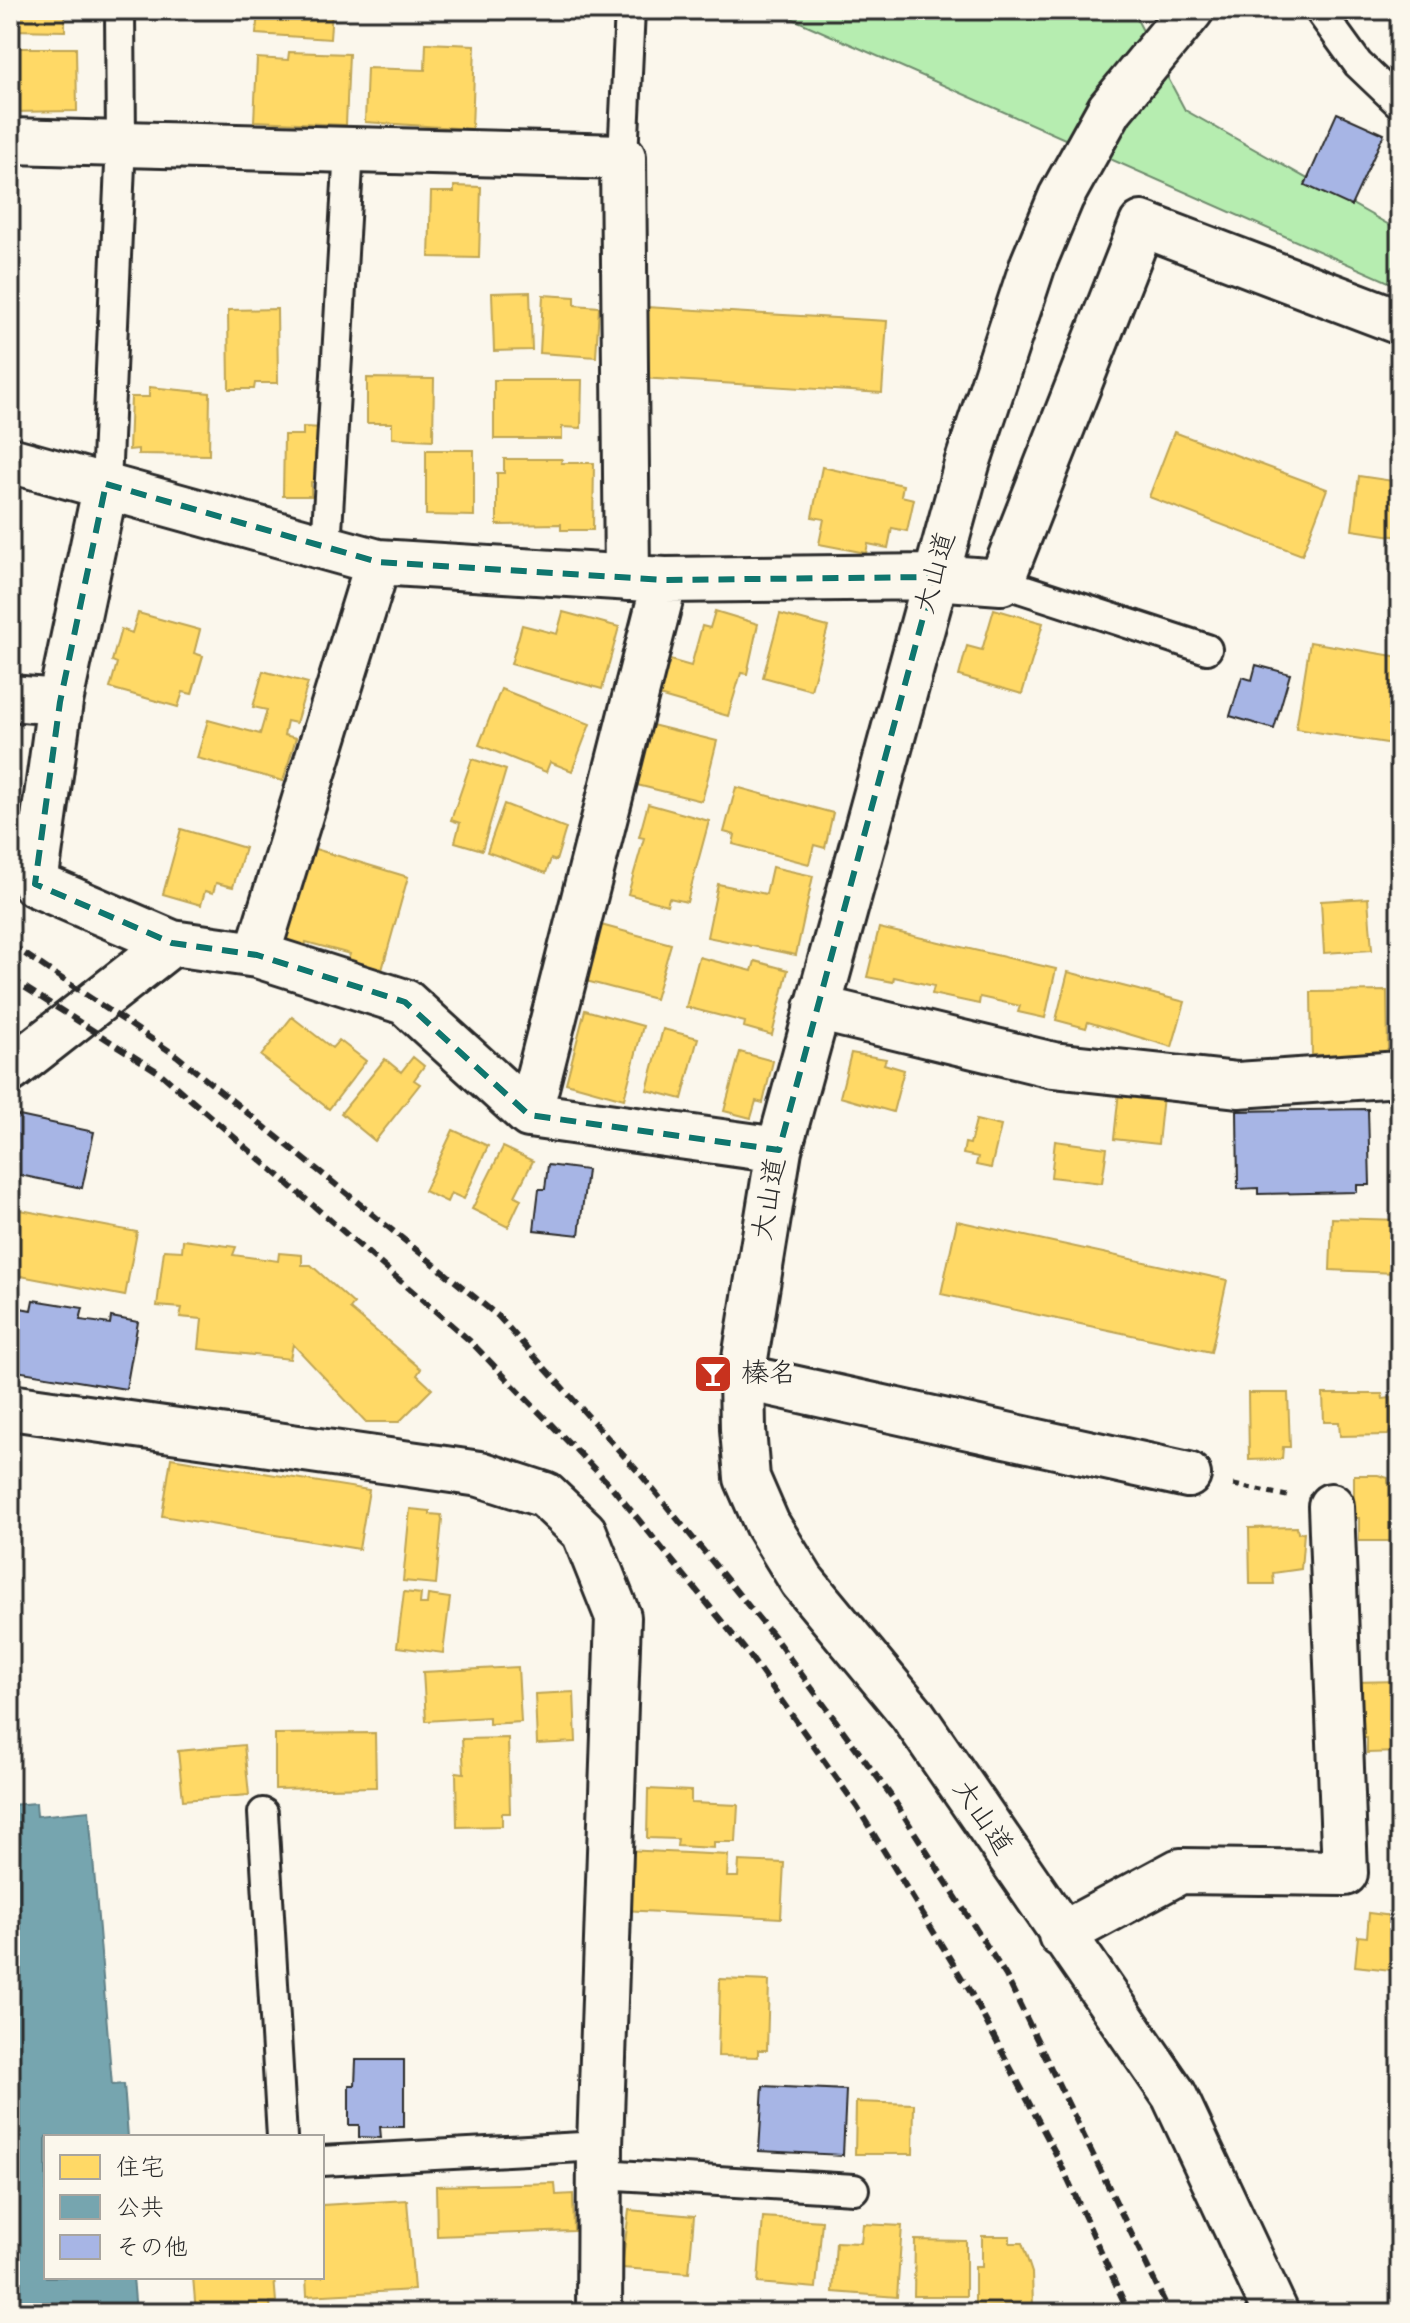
<svg xmlns="http://www.w3.org/2000/svg" width="1410" height="2323" font-family="Mynerve,'Klee One',sans-serif">
<style>
.green{fill:#b6edb0;stroke:#708c6e;stroke-width:2}
.homes{fill:#ffd966;stroke:#bfa554;stroke-width:2}
.public{fill:#76a5af;stroke:#608087;stroke-width:2}
.building{fill:#a7b5e5;stroke:#2b2b2b;stroke-width:2}
.lines{fill:none;stroke-linecap:round;stroke-linejoin:round}
.service-casing{stroke:#2b2b2b;stroke-width:34}
.minor-casing{stroke:#2b2b2b;stroke-width:50}
.path{stroke:#2b2b2b;stroke-width:5;stroke-dasharray:6 6;stroke-linecap:butt}
.service{stroke:#fbf7ec;stroke-width:28}
.minor{stroke:#fbf7ec;stroke-width:44}
.rail{stroke:#2b2b2b;stroke-width:6;stroke-dasharray:12 6;stroke-linecap:butt}
.marked{fill:none;stroke:#0f766e;stroke-width:6;stroke-dasharray:16 10;stroke-linejoin:round}
.labels{text-anchor:middle;dominant-baseline:central;stroke-width:8;stroke-linejoin:round;paint-order:stroke}
.street-label{font-size:28px;fill:#2b2b2b;stroke:#fbf7ec}
.poi-label{font-size:28px;fill:#2b2b2b;stroke:#fbf7ec;text-anchor:start}
</style>
<rect width="100%" height="100%" fill="#fbf7ec"/>
<filter id="ink" filterUnits="userSpaceOnUse"><feTurbulence type="fractalNoise" baseFrequency=".0125" numOctaves="2"/><feDisplacementMap in="SourceGraphic" scale="16" xChannelSelector="R" yChannelSelector="G"/><feConvolveMatrix kernelMatrix="1 2 1 2 8 2 1 2 1" color-interpolation-filters="sRGB"/></filter>
<g filter="url(#ink)">
<path class="green" d="M 773,10 L 1132,10 L 1185,110 L 1400,231 L 1400,287 Z"/>
<path class="homes" d="M 10,10 L 65,10 L 65,31 L 10,30 Z
M 258,10 L 332,10 L 330,39 L 256,34 Z
M 426,43 L 475,45 L 472,129 L 365,122 L 367,68 L 425,70 Z
M 10,48 L 76,48 L 77,111 L 10,112 Z
M 289,52 L 349,54 L 346,125 L 254,121 L 257,58 L 288,60 Z
M 454,186 L 481,187 L 479,258 L 429,257 L 431,192 L 454,192 Z
M 530,292 L 532,350 L 494,351 L 492,293 Z
M 543,295 L 575,297 L 575,305 L 599,307 L 596,357 L 540,353 Z
M 646,307 L 887,321 L 882,393 L 641,378 Z
M 277,309 L 278,383 L 255,383 L 254,389 L 229,389 L 228,310 Z
M 367,378 L 434,379 L 433,440 L 392,438 L 392,423 L 367,423 Z
M 494,380 L 582,380 L 581,428 L 562,427 L 562,439 L 494,439 Z
M 149,387 L 210,393 L 209,455 L 138,454 L 138,449 L 129,450 L 131,397 L 149,397 Z
M 303,427 L 325,428 L 325,482 L 311,482 L 311,496 L 283,496 L 284,435 L 303,435 Z
M 1174,432 L 1327,489 L 1302,555 L 1149,497 Z
M 426,450 L 474,450 L 474,516 L 426,515 Z
M 504,459 L 562,459 L 561,463 L 594,463 L 593,530 L 561,530 L 561,524 L 497,525 L 497,473 L 504,473 Z
M 822,467 L 903,485 L 901,496 L 914,499 L 907,531 L 892,528 L 888,548 L 868,544 L 866,553 L 819,544 L 824,519 L 812,517 Z
M 1359,476 L 1400,482 L 1400,537 L 1352,530 Z
M 994,609 L 1043,623 L 1022,694 L 959,676 L 967,646 L 982,650 Z
M 715,611 L 758,624 L 747,674 L 741,673 L 728,716 L 645,692 L 656,656 L 691,666 L 702,626 L 710,628 Z
M 563,612 L 619,627 L 602,689 L 511,664 L 522,625 L 557,634 Z
M 138,613 L 200,630 L 194,653 L 203,656 L 192,694 L 183,692 L 178,707 L 110,688 L 117,663 L 112,661 L 121,629 L 132,633 Z
M 780,614 L 828,627 L 811,690 L 763,677 Z
M 1310,642 L 1400,657 L 1400,745 L 1296,729 Z
M 263,671 L 308,683 L 296,723 L 287,721 L 284,735 L 296,738 L 283,781 L 197,758 L 208,720 L 260,734 L 267,710 L 253,707 Z
M 501,689 L 590,724 L 572,771 L 550,762 L 546,772 L 479,745 Z
M 652,725 L 717,741 L 702,801 L 637,785 Z
M 472,759 L 506,770 L 482,850 L 455,842 L 460,823 L 451,820 Z
M 736,787 L 833,813 L 825,848 L 814,845 L 809,864 L 733,844 L 735,835 L 724,832 Z
M 504,804 L 566,828 L 556,861 L 551,859 L 546,873 L 487,852 Z
M 648,804 L 709,821 L 687,902 L 669,898 L 667,905 L 628,894 L 644,838 L 639,837 Z
M 181,829 L 245,848 L 233,887 L 216,883 L 213,893 L 205,891 L 201,905 L 163,894 Z
M 302,845 L 408,877 L 382,970 L 348,960 L 350,954 L 306,942 L 305,947 L 274,938 Z
M 772,867 L 813,876 L 796,955 L 707,937 L 718,884 L 766,894 Z
M 1368,898 L 1372,950 L 1324,953 L 1321,901 Z
M 601,925 L 671,944 L 655,999 L 586,981 Z
M 879,928 L 1056,969 L 1045,1018 L 1018,1012 L 1020,1006 L 980,997 L 979,1004 L 932,994 L 934,986 L 894,977 L 893,982 L 867,977 Z
M 699,957 L 752,971 L 755,961 L 788,970 L 772,1035 L 744,1027 L 745,1022 L 686,1007 Z
M 1068,972 L 1185,1002 L 1172,1047 L 1088,1022 L 1086,1028 L 1056,1020 Z
M 1387,991 L 1388,1054 L 1312,1055 L 1311,992 Z
M 1398,1006 L 1400,1006 L 1400,1050 L 1398,1050 Z
M 585,1010 L 643,1026 L 624,1099 L 566,1083 Z
M 292,1017 L 332,1048 L 339,1040 L 366,1061 L 329,1109 L 261,1056 Z
M 663,1029 L 698,1038 L 682,1099 L 647,1090 Z
M 740,1052 L 773,1061 L 763,1103 L 756,1101 L 751,1118 L 724,1111 Z
M 851,1053 L 886,1059 L 884,1064 L 904,1070 L 893,1112 L 840,1097 Z
M 413,1057 L 424,1066 L 414,1080 L 420,1084 L 375,1141 L 341,1113 L 385,1059 L 401,1072 Z
M 1119,1091 L 1163,1096 L 1158,1144 L 1114,1139 Z
M 976,1120 L 1001,1126 L 991,1168 L 976,1165 L 978,1157 L 963,1154 L 965,1143 L 970,1144 Z
M 453,1130 L 488,1146 L 464,1199 L 451,1193 L 447,1202 L 424,1191 Z
M 1055,1141 L 1107,1148 L 1102,1183 L 1051,1177 Z
M 503,1147 L 533,1161 L 515,1196 L 521,1199 L 508,1227 L 472,1209 Z
M 10,1208 L 137,1232 L 125,1296 L 10,1274 Z
M 1332,1218 L 1400,1220 L 1400,1268 L 1394,1268 L 1394,1273 L 1330,1270 Z
M 957,1221 L 1227,1280 L 1211,1352 L 941,1294 Z
M 183,1240 L 236,1247 L 233,1255 L 278,1261 L 279,1253 L 302,1255 L 302,1265 L 311,1265 L 354,1304 L 350,1309 L 421,1369 L 417,1375 L 432,1389 L 399,1422 L 366,1422 L 293,1344 L 290,1359 L 199,1349 L 202,1319 L 180,1317 L 182,1308 L 157,1306 L 164,1250 L 182,1251 Z
M 1248,1393 L 1288,1393 L 1290,1447 L 1283,1447 L 1282,1459 L 1249,1460 Z
M 1323,1394 L 1382,1394 L 1383,1399 L 1391,1398 L 1392,1429 L 1388,1435 L 1340,1436 L 1339,1422 L 1324,1422 Z
M 171,1458 L 369,1490 L 359,1549 L 162,1516 Z
M 1354,1475 L 1378,1475 L 1388,1478 L 1388,1483 L 1398,1483 L 1398,1541 L 1359,1541 L 1359,1518 L 1354,1518 Z
M 410,1509 L 430,1511 L 430,1514 L 441,1515 L 442,1519 L 436,1584 L 403,1581 Z
M 1297,1527 L 1298,1533 L 1304,1532 L 1301,1569 L 1273,1573 L 1274,1584 L 1250,1584 L 1249,1528 Z
M 404,1592 L 421,1594 L 420,1604 L 427,1604 L 428,1595 L 450,1598 L 443,1653 L 397,1647 Z
M 518,1667 L 521,1722 L 489,1724 L 489,1717 L 426,1721 L 423,1672 Z
M 1400,1681 L 1400,1752 L 1367,1753 L 1367,1738 L 1354,1738 L 1353,1682 Z
M 574,1692 L 576,1742 L 537,1744 L 535,1694 Z
M 375,1733 L 376,1787 L 275,1789 L 275,1734 Z
M 508,1738 L 510,1813 L 502,1813 L 502,1826 L 457,1827 L 456,1772 L 464,1773 L 462,1739 Z
M 244,1745 L 249,1795 L 183,1800 L 178,1751 Z
M 648,1789 L 691,1791 L 691,1803 L 738,1805 L 736,1842 L 714,1842 L 714,1848 L 677,1846 L 678,1839 L 647,1838 Z
M 625,1850 L 728,1855 L 727,1877 L 738,1877 L 739,1861 L 784,1863 L 781,1918 L 622,1910 Z
M 1369,1913 L 1400,1917 L 1400,1971 L 1355,1966 L 1358,1936 L 1367,1937 Z
M 720,1979 L 769,1981 L 767,2050 L 758,2050 L 758,2057 L 718,2056 Z
M 856,2102 L 914,2104 L 913,2154 L 855,2154 Z
M 555,2183 L 556,2195 L 573,2194 L 574,2231 L 437,2236 L 436,2186 Z
M 407,2200 L 414,2290 L 307,2296 L 306,2277 L 322,2277 L 322,2205 Z
M 629,2210 L 694,2216 L 689,2273 L 622,2268 Z
M 763,2217 L 822,2221 L 816,2288 L 758,2283 Z
M 863,2224 L 902,2226 L 897,2297 L 833,2292 L 836,2242 L 861,2243 Z
M 982,2236 L 1010,2236 L 1010,2243 L 1022,2243 L 1032,2273 L 1033,2306 L 975,2307 L 975,2267 L 982,2267 Z
M 915,2240 L 966,2241 L 966,2296 L 914,2296 Z
M 193,2277 L 274,2277 L 276,2302 L 270,2302 L 271,2313 L 196,2313 Z"/>
<path class="public" d="M 36,1803 L 37,1816 L 89,1811 L 112,2085 L 124,2084 L 128,2137 L 46,2137 L 46,2277 L 133,2277 L 136,2313 L 21,2313 L 10,2178 L 10,1805 Z"/>
<path class="building" d="M 1337,113 L 1384,134 L 1351,206 L 1305,185 Z
M 1256,665 L 1290,674 L 1274,729 L 1230,716 L 1242,677 L 1252,680 Z
M 1368,1109 L 1370,1185 L 1357,1185 L 1357,1192 L 1258,1194 L 1258,1188 L 1238,1189 L 1237,1111 Z
M 10,1114 L 94,1132 L 82,1188 L 10,1173 Z
M 548,1165 L 587,1170 L 579,1235 L 534,1230 L 539,1189 L 545,1189 Z
M 33,1300 L 83,1308 L 80,1320 L 110,1324 L 111,1317 L 138,1322 L 126,1389 L 10,1370 L 10,1306 L 31,1310 Z
M 356,2060 L 404,2060 L 404,2127 L 380,2127 L 381,2138 L 359,2137 L 359,2125 L 349,2125 L 349,2085 L 355,2085 Z
M 763,2086 L 846,2090 L 843,2155 L 759,2151 Z"/>
<g class="lines">
<defs>
<path id="service" d="M 1319,10 L 1358,64 L 1400,104
M 623,157 L 630,10
M 106,484 L 121,142 L 120,10
M 326,548 L 349,149
M 1001,582 L 1207,649
M 263,1813 L 282,2137
M 322,2161 L 600,2146
M 600,2174 L 854,2189"/>
<path id="minor" d="M 1191,10 L 1110,109 L 1061,197 L 1033,264 L 967,464 L 779,1150 L 742,1377 L 743,1429 L 747,1478 L 767,1524 L 802,1581 L 912,1714 L 1174,2095 L 1276,2313
M 10,141 L 623,157 L 627,578
M 10,460 L 378,562 L 665,580 L 934,577 L 1001,582 L 1142,224 L 1400,322
M 106,484 L 60,702 L 35,884 L 172,943
M 10,698 L 60,702
M 257,955 L 378,562
M 817,1008 L 1053,1065 L 1238,1085 L 1400,1074
M 10,1070 L 172,943 L 257,955 L 405,1002 L 529,1115 L 779,1150
M 529,1115 L 665,580
M 742,1377 L 1188,1475
M 10,1407 L 480,1474 L 545,1495 L 584,1532 L 618,1617 L 600,2146 L 599,2313
M 1061,1935 L 1180,1871 L 1345,1873 L 1331,1506"/>
</defs>
<use href="#service" class="service-casing"/>
<use href="#minor" class="minor-casing"/>
<path class="path" d="M 1234,1485 L 1287,1496"/>
<use href="#service" class="service"/>
<use href="#minor" class="minor"/>
<path class="rail" d="M 10,944 L 177,1056 L 498,1316 L 642,1476 L 774,1637 L 892,1797 L 1006,1976 L 1170,2313
M 10,978 L 160,1073 L 470,1341 L 611,1486 L 747,1652 L 857,1807 L 971,1993 L 1056,2154 L 1129,2313"/>
</g>
</g>
<path class="marked" d="M 106,484 L 378,562 L 665,580 L 934,577 L 779,1150 L 529,1115 L 405,1002 L 257,955 L 172,943 L 35,884 L 60,702 Z"/>
<defs>
<symbol id="bar-square" viewBox="-11 -11 22 22"><rect x="-9" y="-9" width="18" height="18" rx="4" fill="#c8321e" stroke="#fbf7ec"/><path d="M-6-5H6L.8 .8V4.5H3.5V6h-7V4.5H-.8V.8Z" fill="#fff"/></symbol>
</defs>
<g fill-rule="evenodd">
<use href="#bar-square" x="691" y="1352" width="44" height="44"/>
</g>
<g class="labels">
<g class="street-label">
<text transform="translate(936 573) rotate(-74)">大山道</text>
<text transform="translate(770 1199) rotate(-80)">大山道</text>
<text transform="translate(982 1818) rotate(56)">大山道</text>
</g>
<g class="poi-label">
<text x="741" y="1374">榛名</text>
</g>
</g>
<rect width="1410" height="2323" fill="none" stroke="#fbf7ec" stroke-width="40"/>
<rect x="20" y="20" width="1370" height="2283" fill="none" stroke="#2b2b2b" stroke-width="3" filter="url(#ink)"/>
<rect x="44" y="2135" width="280" height="144" fill="#fbf7ec" stroke="#a8a59f" stroke-width="2"/>
<rect x="60" y="2155" width="40" height="24" fill="#ffd966" stroke="#a8a59f" stroke-width="2"/>
<text x="116" y="2175" font-size="24" fill="#2b2b2b">住宅</text>
<rect x="60" y="2195" width="40" height="24" fill="#76a5af" stroke="#a8a59f" stroke-width="2"/>
<text x="116" y="2215" font-size="24" fill="#2b2b2b">公共</text>
<rect x="60" y="2235" width="40" height="24" fill="#a7b5e5" stroke="#a8a59f" stroke-width="2"/>
<text x="116" y="2255" font-size="24" fill="#2b2b2b">その他</text>
</svg>
